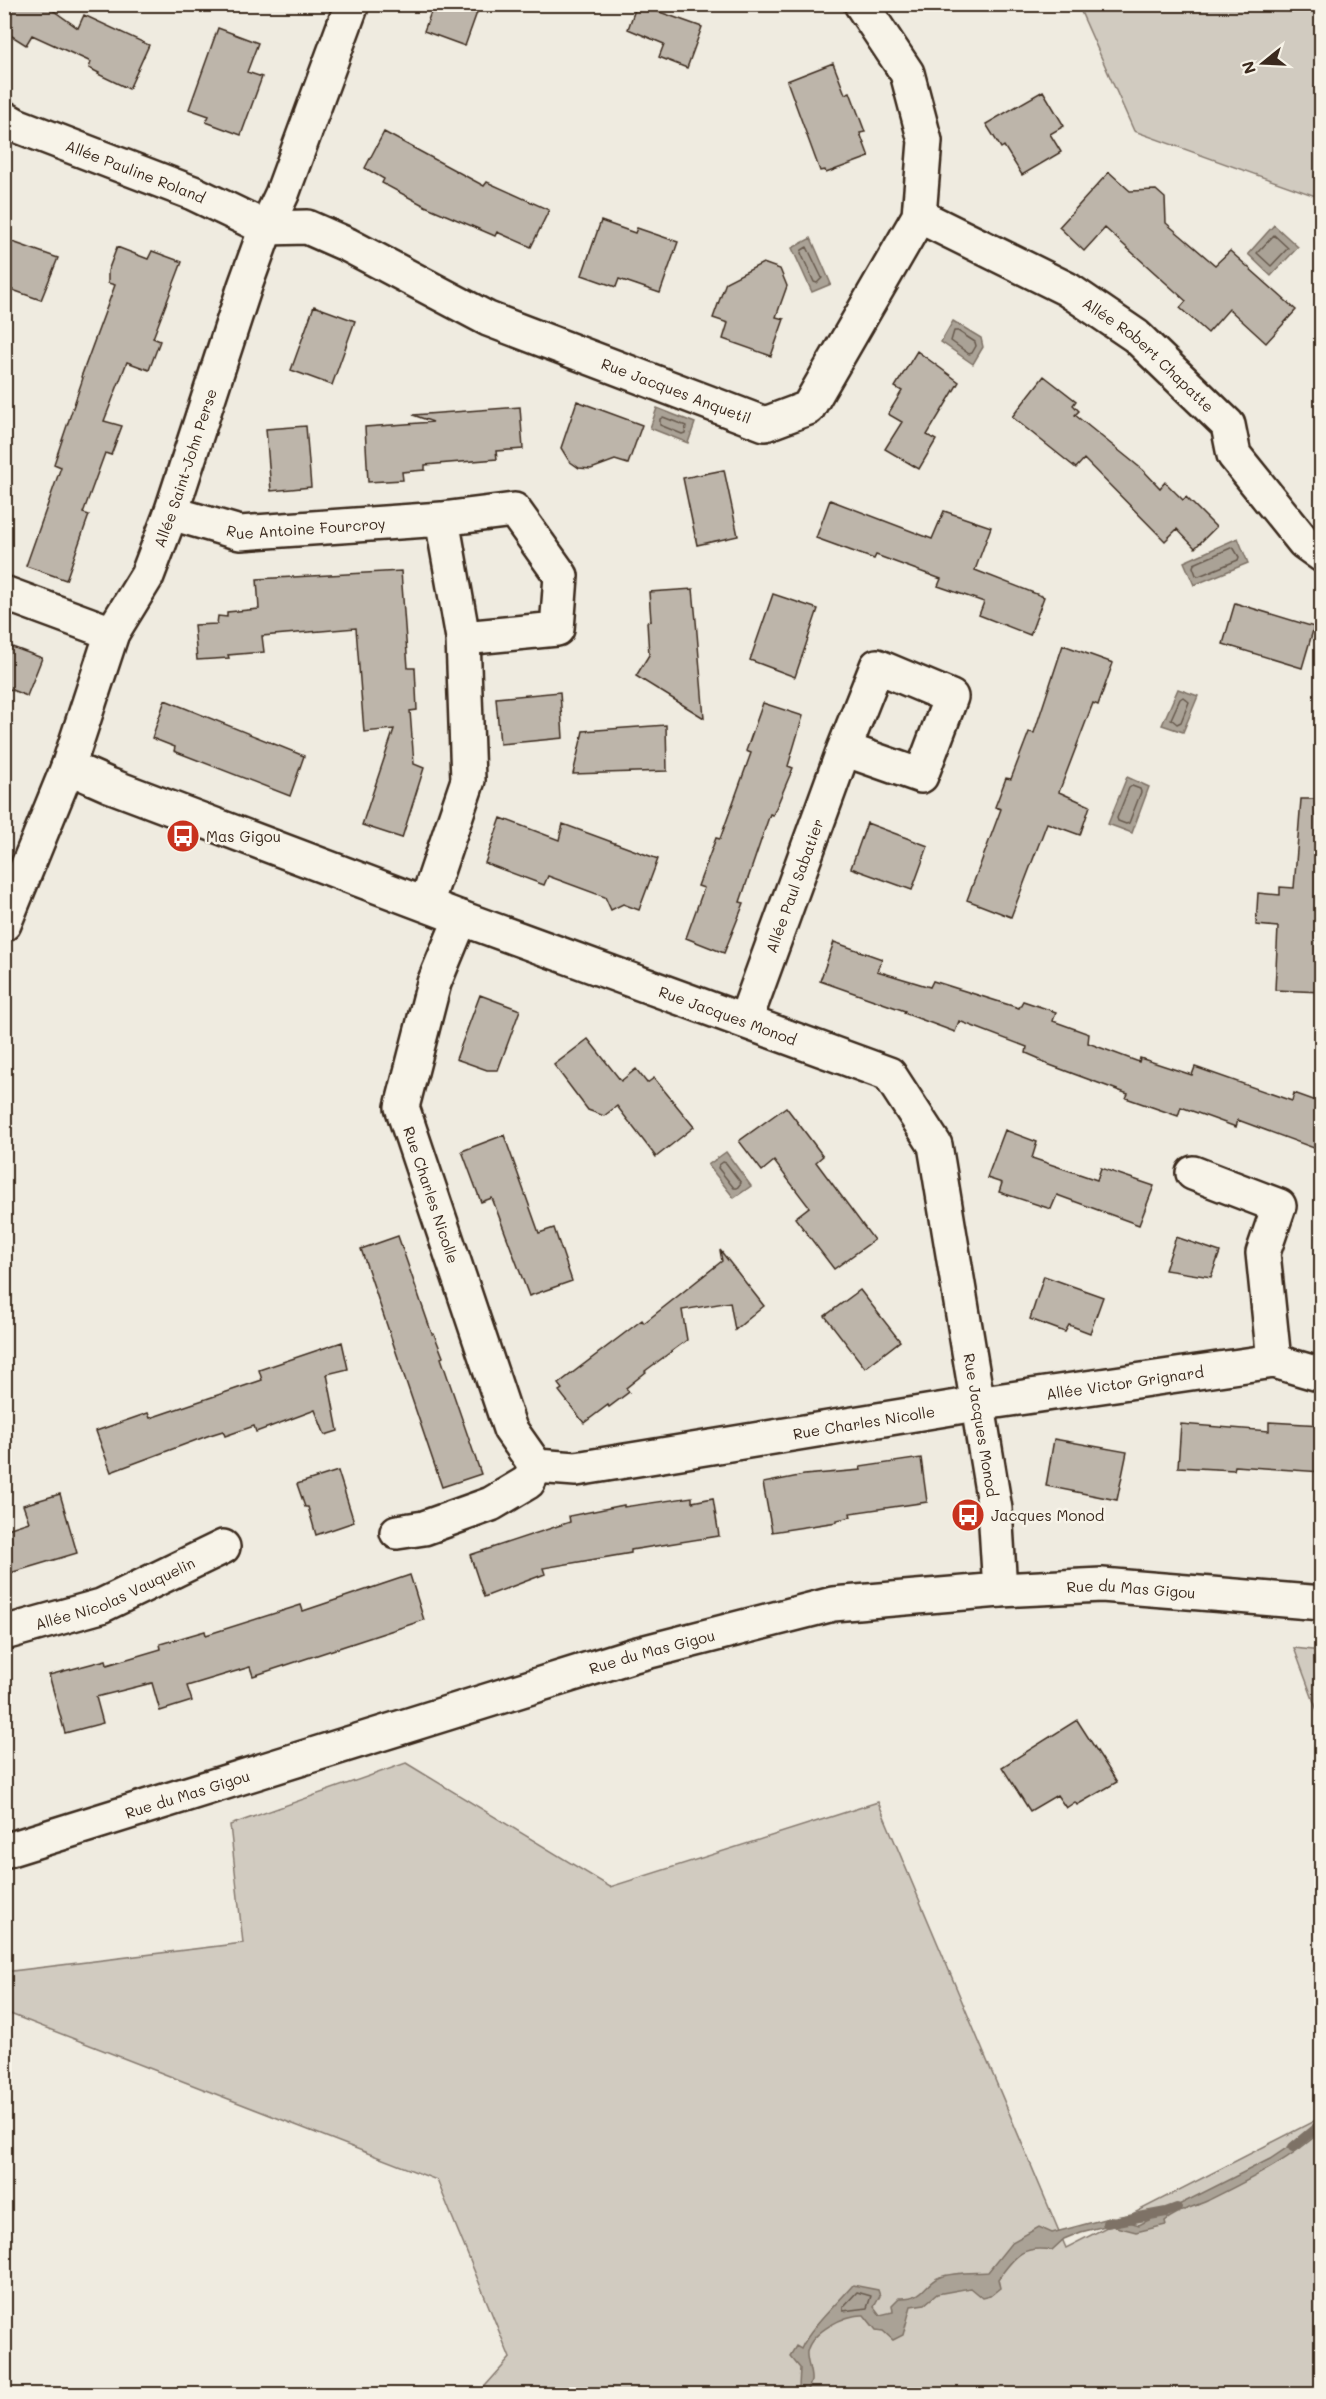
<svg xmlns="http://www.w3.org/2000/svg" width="1326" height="2399" font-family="Mali,sans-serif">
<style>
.green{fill:#d1cbc0;stroke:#867a6f;stroke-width:1.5}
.water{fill:#aaa296;stroke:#7e7266;stroke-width:1.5}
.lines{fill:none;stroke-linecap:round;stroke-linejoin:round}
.shore{stroke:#675a4e;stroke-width:1.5}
.stream{stroke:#7e7266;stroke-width:10}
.building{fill:#bdb5aa;stroke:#3b2a1e;stroke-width:1.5}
.street-casing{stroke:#3b2a1e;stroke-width:38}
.street{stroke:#f7f3e8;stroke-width:33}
.labels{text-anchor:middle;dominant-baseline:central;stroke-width:5;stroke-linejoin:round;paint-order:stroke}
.street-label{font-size:15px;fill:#3b2a1e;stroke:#f7f3e8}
.poi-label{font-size:15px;fill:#3b2a1e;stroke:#f7f3e8;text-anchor:start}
</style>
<rect width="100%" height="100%" fill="#efebe0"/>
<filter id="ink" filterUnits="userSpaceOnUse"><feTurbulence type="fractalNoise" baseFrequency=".0167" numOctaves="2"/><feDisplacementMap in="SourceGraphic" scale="12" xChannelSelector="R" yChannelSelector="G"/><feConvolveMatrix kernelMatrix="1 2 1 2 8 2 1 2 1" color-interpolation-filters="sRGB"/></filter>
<g filter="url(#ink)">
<path class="green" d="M 1078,5 L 1321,5 L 1321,198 L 1134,131 Z
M 1294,1648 L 1321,1651 L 1321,1721 Z
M 406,1763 L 610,1887 L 878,1802 L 1066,2248 L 1318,2119 L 1321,2113 L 1321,2394 L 478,2394 L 510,2358 L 437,2180 L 5,2012 L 4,1972 L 243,1943 L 230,1825 Z"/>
<path class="water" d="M 1274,225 L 1298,247 L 1271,276 L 1248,254 Z
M 811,238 L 831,284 L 812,292 L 792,248 Z
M 953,321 L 981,338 L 983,347 L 973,364 L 941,342 Z
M 657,408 L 695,423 L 688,443 L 650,428 Z
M 1238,538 L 1248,563 L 1194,585 L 1184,562 Z
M 1178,689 L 1198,696 L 1183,732 L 1162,725 Z
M 1127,777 L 1149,787 L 1132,833 L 1108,824 Z
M 726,1152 L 751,1186 L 734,1198 L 708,1165 Z
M 1321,2125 L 1321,2131 C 1289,2161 1246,2181 1207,2201 C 1192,2208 1178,2210 1165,2221 L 1166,2225 L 1136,2232 L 1109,2225 L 1081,2232 L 1064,2239 L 1052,2250 C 1021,2245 1015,2257 998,2279 L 1000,2288 L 990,2296 L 982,2298 L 970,2288 L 937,2294 L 925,2304 L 911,2306 L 903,2335 L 893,2340 L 883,2331 L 876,2330 L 864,2315 C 845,2314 811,2332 807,2352 C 806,2361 812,2372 811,2381 C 810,2385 808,2390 807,2394 L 786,2394 L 799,2387 L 800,2368 L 790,2356 L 796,2346 L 801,2349 C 810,2328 837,2304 853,2285 L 878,2290 L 880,2296 L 874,2307 L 880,2315 L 893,2312 L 892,2305 L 899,2298 C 926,2299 923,2283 940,2277 C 954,2272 972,2273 988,2272 L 1012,2242 L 1039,2227 L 1052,2233 L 1112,2217 L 1139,2225 L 1270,2159 Z"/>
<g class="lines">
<path class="shore" d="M 1274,235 L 1288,248 L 1271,266 L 1257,253 Z
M 807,247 L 822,278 L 817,283 L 814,282 L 801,253 L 802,250 Z
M 954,331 L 958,331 L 975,342 L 976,346 L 972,353 L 969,354 L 951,341 Z
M 663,417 L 686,426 L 685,433 L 682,434 L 660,425 L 660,419 Z
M 1233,547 L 1239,557 L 1238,560 L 1199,576 L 1196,575 L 1193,567 L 1194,564 Z
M 1183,697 L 1189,702 L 1181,722 L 1177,724 L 1171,719 L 1180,699 Z
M 1132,786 L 1140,789 L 1141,792 L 1129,823 L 1126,824 L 1118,821 L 1117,818 L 1129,788 Z
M 723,1162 L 726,1163 L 741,1183 L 737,1188 L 734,1188 L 718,1168 L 719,1165 Z
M 857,2292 L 871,2296 L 867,2308 L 843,2311 L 843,2307 Z"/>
<path class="stream" d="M 1293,2147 L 1322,2123
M 1107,2223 L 1166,2212 L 1177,2208"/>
</g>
<path class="building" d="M 4,4 L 44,4 L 78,28 L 84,15 L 149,45 L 129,89 L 98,74 L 99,73 L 89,68 L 91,62 L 32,35 L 26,45 L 4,31 Z
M 434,4 L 480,4 L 465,46 L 424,31 Z
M 637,4 L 702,27 L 687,68 L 659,57 L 664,44 L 628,29 Z
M 218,28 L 258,43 L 247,72 L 262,77 L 241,135 L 206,122 L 209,116 L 189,109 Z
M 833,63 L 845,94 L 850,92 L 865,132 L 860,133 L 869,157 L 826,173 L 825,170 L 820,171 L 787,81 Z
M 1043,91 L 1064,126 L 1050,134 L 1061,152 L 1022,175 L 1004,146 L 1001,148 L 986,124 Z
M 384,132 L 484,186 L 487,182 L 549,210 L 531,247 L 497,232 L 495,236 L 425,206 L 382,183 L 384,179 L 365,168 Z
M 1109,172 L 1130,191 L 1156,190 L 1165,198 L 1166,223 L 1215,265 L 1230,251 L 1296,310 L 1266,343 L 1229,309 L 1208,333 L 1180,308 L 1186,301 L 1105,228 L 1084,251 L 1059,227 Z
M 601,221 L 635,233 L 637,228 L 678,242 L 660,293 L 619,279 L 616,287 L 582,275 Z
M 4,239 L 58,258 L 41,300 L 4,287 Z
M 117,247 L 148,259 L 152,251 L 182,262 L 153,338 L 160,341 L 149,370 L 127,362 L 104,421 L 122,426 L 111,455 L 105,453 L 83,513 L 89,515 L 66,580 L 26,566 L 61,467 L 54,464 L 83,378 L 81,377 L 115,285 L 108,283 L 108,271 Z
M 763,263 L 780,269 L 787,286 L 776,317 L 784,319 L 771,356 L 723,339 L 728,323 L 713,318 L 726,282 Z
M 314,306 L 355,321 L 332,385 L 291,370 Z
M 917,351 L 959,382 L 927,435 L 936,440 L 919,469 L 885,449 L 902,422 L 888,414 L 902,391 L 895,387 Z
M 1044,376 L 1076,401 L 1073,405 L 1079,411 L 1075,415 L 1143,470 L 1160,488 L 1165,482 L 1183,500 L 1186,497 L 1216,527 L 1195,548 L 1177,529 L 1165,541 L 1084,459 L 1076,468 L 1012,417 Z
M 577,401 L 642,425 L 628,464 L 615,460 L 591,469 L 579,468 L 569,461 L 561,448 Z
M 520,407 L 523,449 L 496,451 L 497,459 L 425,465 L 425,470 L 402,472 L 403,480 L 368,482 L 365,427 L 433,422 L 413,415 Z
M 306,426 L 311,487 L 271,491 L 266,429 Z
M 724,470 L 738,536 L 697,545 L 683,478 Z
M 830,500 L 932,539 L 944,511 L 991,527 L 975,570 L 1044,597 L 1030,635 L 979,615 L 984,602 L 938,586 L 941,579 L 876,555 L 874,559 L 816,538 Z
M 401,571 L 408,668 L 415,668 L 417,710 L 410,711 L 414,764 L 424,768 L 402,838 L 362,825 L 394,729 L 364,732 L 356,628 L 262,636 L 264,652 L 228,655 L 229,658 L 197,660 L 194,625 L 217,624 L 218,616 L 227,617 L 227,612 L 259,609 L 257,579 Z
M 693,589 L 696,621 L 704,718 L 636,676 L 649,655 L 647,622 L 651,621 L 649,592 Z
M 773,594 L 818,609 L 795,677 L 750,660 Z
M 1235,603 L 1314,627 L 1302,668 L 1223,644 Z
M 4,644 L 42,658 L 27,696 L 4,687 Z
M 1063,645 L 1113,663 L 1098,705 L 1093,703 L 1059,792 L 1090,806 L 1080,835 L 1047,823 L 1011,917 L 967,900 L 1001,809 L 995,807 L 1006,778 L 1011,779 L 1029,732 L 1034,733 Z
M 560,692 L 563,738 L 500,744 L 496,698 Z
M 165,700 L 304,756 L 290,796 L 174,751 L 175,747 L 152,738 Z
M 763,703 L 803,716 L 788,766 L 793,768 L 773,815 L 770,814 L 740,902 L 744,903 L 724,953 L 686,938 L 704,888 L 698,886 L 716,838 L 720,839 L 751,753 L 746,751 Z
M 666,725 L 667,771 L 573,774 L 583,731 Z
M 1301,799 L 1322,799 L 1322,992 L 1275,990 L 1278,927 L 1256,925 L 1258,893 L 1280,895 L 1280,887 L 1294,888 Z
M 501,818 L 559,840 L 563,824 L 658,859 L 639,910 L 623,904 L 611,910 L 605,897 L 548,876 L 544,885 L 485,863 Z
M 867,823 L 928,846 L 912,890 L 851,868 Z
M 834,942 L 882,959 L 877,971 L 930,987 L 933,981 L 1019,1008 L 1023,1001 L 1056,1012 L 1053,1021 L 1089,1034 L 1088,1043 L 1139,1062 L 1140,1058 L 1192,1075 L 1195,1067 L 1292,1101 L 1294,1093 L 1322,1103 L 1322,1151 L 1238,1120 L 1236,1127 L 1181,1107 L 1178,1116 L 1126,1098 L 1128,1094 L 1039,1061 L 1040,1059 L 1026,1053 L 1027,1047 L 959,1021 L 955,1032 L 904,1013 L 905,1011 L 820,981 Z
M 480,995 L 520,1010 L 498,1070 L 487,1070 L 456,1059 Z
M 588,1039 L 621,1081 L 636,1069 L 647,1083 L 654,1078 L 694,1127 L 656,1157 L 617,1106 L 604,1116 L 588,1110 L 554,1065 Z
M 786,1107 L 823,1156 L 816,1162 L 874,1240 L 834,1269 L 795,1218 L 809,1207 L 774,1161 L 762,1171 L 739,1141 Z
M 1005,1130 L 1037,1142 L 1032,1158 L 1097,1180 L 1101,1168 L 1154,1186 L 1139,1225 L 1057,1195 L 1051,1209 L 999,1192 L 1002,1183 L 987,1178 Z
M 504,1135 L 539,1233 L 554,1228 L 572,1281 L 529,1296 L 492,1198 L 481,1202 L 462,1151 Z
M 398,1236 L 432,1334 L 434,1334 L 443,1357 L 441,1358 L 481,1474 L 442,1487 L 361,1249 Z
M 1176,1237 L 1220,1252 L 1211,1277 L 1165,1270 Z
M 720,1250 L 764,1306 L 735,1330 L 730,1302 L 682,1310 L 687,1340 L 645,1371 L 646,1372 L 626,1388 L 629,1392 L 609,1407 L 608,1405 L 584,1423 L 559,1391 L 562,1389 L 558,1384 L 642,1320 L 644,1323 L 722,1261 Z
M 1044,1276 L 1103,1297 L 1090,1333 L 1069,1325 L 1065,1332 L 1030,1319 Z
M 860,1290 L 900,1341 L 865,1368 L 825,1316 Z
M 342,1342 L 348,1369 L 327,1374 L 338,1431 L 325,1435 L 315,1410 L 256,1432 L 254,1426 L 225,1436 L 223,1431 L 210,1435 L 111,1472 L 96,1431 L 148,1413 L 150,1418 L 262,1380 L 259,1370 Z
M 1269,1422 L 1322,1425 L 1322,1472 L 1235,1466 L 1234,1470 L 1178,1467 L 1181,1424 L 1269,1431 Z
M 1054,1439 L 1127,1452 L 1117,1500 L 1046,1486 Z
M 921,1458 L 927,1502 L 850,1513 L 851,1517 L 837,1520 L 837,1522 L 772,1532 L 763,1483 L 804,1475 L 861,1470 L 860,1467 Z
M 338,1471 L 354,1522 L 316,1535 L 308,1507 L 305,1507 L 297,1484 Z
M 60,1494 L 77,1553 L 10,1573 L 4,1556 L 4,1530 L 29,1522 L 23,1505 Z
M 692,1497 L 692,1502 L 713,1498 L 719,1536 L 631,1550 L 631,1553 L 543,1568 L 545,1574 L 484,1597 L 470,1555 L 570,1522 L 569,1516 L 624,1505 L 624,1507 Z
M 410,1575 L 424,1620 L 253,1676 L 250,1667 L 187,1686 L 192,1701 L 160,1711 L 152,1683 L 96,1697 L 103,1723 L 65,1733 L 49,1675 L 106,1660 L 107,1665 L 161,1649 L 160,1644 L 205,1631 L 206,1635 L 301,1605 L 303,1611 Z
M 1077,1720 L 1117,1782 L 1077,1805 L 1075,1802 L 1066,1808 L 1057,1795 L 1030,1811 L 1002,1767 Z"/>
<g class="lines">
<defs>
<g id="street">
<path id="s1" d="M 4,118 L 16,125 L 193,193 L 266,228 L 307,227 L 348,245 L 488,319 L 765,424 L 808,408 L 919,216 L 925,141 L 907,73 L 861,4"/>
<path id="s2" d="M 919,216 L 1067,289 L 1136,336 L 1228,425 L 1234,455 L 1304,542 L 1322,555"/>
<path id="s3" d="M 171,513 L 240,533 L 442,519 L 514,510 L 561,576 L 557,629 L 463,638 L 442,519"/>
<path d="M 4,593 L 112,633"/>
<path id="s4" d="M 68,767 L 109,785 L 461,918 L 889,1074 L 935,1145 L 995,1509 L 1000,1590"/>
<path d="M 426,904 L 468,780 L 463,638"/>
<path id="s5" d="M 461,918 L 434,983 L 402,1107 L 510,1429 L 536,1466 L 576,1469 L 976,1404 L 1274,1361 L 1322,1375"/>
<path id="s6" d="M 4,924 L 68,767 L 112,633 L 147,576 L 171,513 L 245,286 L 266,228 L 282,194 L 352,4"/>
<path id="s7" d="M 745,1021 L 844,749 L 877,666 L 951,697 L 921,776 L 844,749"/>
<path d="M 1193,1173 L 1279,1206 L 1263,1253 L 1274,1361"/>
<path d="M 397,1532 L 424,1528 L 491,1504 L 528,1482 L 536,1466"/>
<path id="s8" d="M 4,1633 L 101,1606 L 223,1547"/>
<path id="s9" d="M 4,1851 L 634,1655 L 833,1604 L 1000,1590 L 1102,1585 L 1322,1603"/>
</g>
</defs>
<use href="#street" class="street-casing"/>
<use href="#street" class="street"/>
</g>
</g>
<defs>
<symbol id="bus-disc" viewBox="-11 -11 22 22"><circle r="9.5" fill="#c8321e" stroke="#f7f3e8"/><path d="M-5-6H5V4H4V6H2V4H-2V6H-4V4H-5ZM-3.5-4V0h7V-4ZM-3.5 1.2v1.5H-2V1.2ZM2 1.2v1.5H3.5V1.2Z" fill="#fff"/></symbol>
</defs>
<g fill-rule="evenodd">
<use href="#bus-disc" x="164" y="817" width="38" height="38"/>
<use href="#bus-disc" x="949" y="1496" width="38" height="38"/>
</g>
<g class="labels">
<g class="street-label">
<text stroke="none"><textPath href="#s1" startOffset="142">Allée Pauline Roland</textPath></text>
<text stroke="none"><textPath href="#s2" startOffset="270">Allée Robert Chapatte</textPath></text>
<text stroke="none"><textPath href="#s1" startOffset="730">Rue Jacques Anquetil</textPath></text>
<text stroke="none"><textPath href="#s6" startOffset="492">Allée Saint-John Perse</textPath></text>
<text stroke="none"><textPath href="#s3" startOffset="138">Rue Antoine Fourcroy</textPath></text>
<text stroke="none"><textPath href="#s7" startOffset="144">Allée Paul Sabatier</textPath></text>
<text stroke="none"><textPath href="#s4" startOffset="705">Rue Jacques Monod</textPath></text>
<text stroke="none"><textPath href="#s5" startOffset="291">Rue Charles Nicolle</textPath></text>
<text stroke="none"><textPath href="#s5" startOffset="1179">Allée Victor Grignard</textPath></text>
<text stroke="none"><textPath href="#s5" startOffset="915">Rue Charles Nicolle</textPath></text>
<text stroke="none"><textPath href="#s4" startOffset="1245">Rue Jacques Monod</textPath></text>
<text stroke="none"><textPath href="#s9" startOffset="1164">Rue du Mas Gigou</textPath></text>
<text stroke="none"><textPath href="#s8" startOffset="118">Allée Nicolas Vauquelin</textPath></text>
<text stroke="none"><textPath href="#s9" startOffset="678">Rue du Mas Gigou</textPath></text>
<text stroke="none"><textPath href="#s9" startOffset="192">Rue du Mas Gigou</textPath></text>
</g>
<g class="poi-label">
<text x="206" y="836">Mas Gigou</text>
<text x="991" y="1515">Jacques Monod</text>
</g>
</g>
<rect width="1326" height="2399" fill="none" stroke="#f7f3e8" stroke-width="24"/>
<rect x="12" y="12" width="1302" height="2375" fill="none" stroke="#3b2a1e" stroke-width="2" filter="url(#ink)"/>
<g transform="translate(1263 63) rotate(252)" stroke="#f7f3e8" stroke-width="4.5" paint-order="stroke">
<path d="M0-4.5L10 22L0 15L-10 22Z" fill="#3b2a1e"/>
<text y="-9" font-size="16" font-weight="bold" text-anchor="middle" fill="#3b2a1e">N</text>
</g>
</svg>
